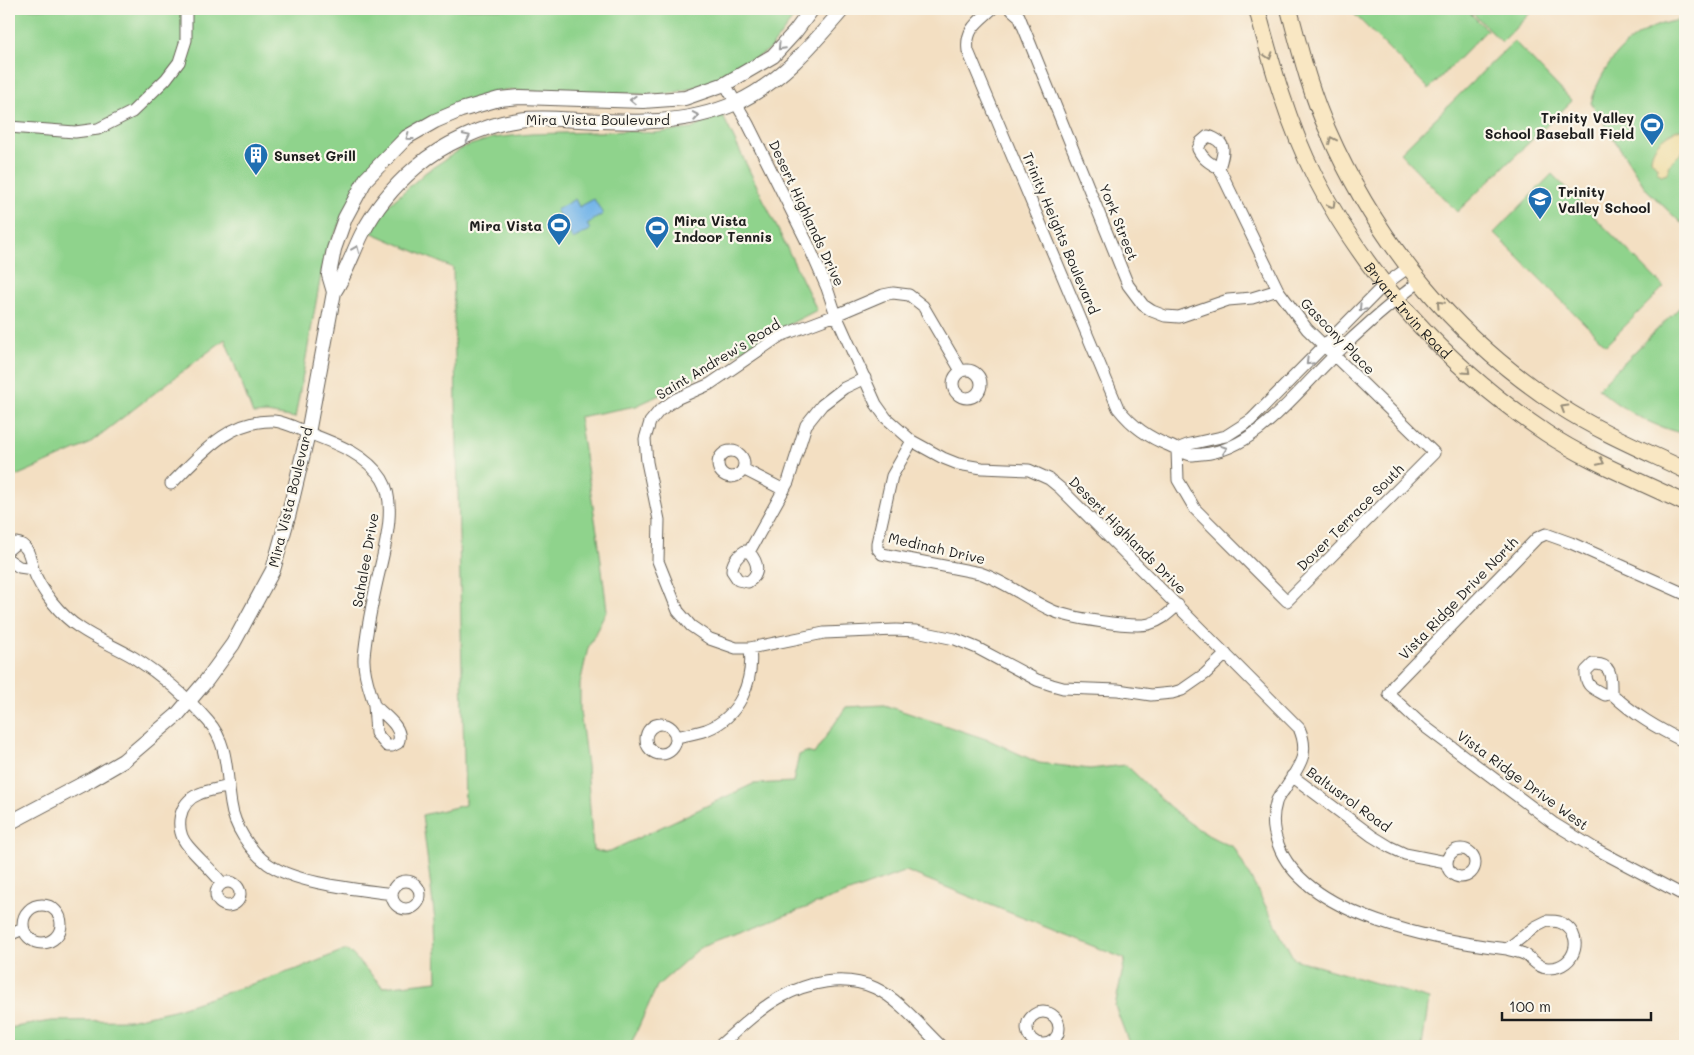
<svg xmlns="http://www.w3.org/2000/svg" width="1694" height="1055" font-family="Mali,sans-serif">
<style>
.green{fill:#8fd38c;stroke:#567854}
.sand{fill:#eeda9e;stroke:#857b5d}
.water{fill:#74b5e8;stroke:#486882}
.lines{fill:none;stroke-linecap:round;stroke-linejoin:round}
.minor-casing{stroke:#676056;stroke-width:13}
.tertiary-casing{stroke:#676056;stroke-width:16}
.secondary-casing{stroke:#676056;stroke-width:18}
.minor{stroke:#fff;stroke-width:11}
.tertiary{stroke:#fff;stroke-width:14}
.secondary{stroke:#f9e7c3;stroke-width:16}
.oneway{stroke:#999}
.oneway2{stroke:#968c78}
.labels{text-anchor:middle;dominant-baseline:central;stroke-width:4.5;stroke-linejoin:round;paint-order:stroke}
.poi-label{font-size:14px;font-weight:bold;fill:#1c1c1c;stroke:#fbf7ec;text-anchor:start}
.street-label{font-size:14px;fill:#1c1c1c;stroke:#fbf7ec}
</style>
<rect width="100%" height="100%" fill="#fbf7ec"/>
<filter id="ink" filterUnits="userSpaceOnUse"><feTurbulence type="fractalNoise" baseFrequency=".02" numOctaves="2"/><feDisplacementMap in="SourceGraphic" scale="10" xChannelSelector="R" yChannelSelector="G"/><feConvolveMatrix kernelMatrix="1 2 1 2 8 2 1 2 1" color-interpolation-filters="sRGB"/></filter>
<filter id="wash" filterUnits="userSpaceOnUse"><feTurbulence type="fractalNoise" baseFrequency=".0096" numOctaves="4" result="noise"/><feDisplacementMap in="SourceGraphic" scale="20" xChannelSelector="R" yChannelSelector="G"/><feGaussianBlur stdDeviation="1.12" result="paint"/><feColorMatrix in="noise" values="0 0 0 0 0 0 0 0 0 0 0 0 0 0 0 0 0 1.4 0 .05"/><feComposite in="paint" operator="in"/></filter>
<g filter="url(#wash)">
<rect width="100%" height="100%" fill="#f3dfc2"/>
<path class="green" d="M 9,9 L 800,9 L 770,49 L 724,80 L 665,95 L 504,90 L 425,123 L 394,140 L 365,174 L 325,253 L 295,418 L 267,413 L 253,414 L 225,339 L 87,445 L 9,479 Z
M 1349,9 L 1466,9 L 1487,30 L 1429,89 Z
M 1468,9 L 1534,9 L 1502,42 Z
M 1685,20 L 1685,222 L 1681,223 L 1646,189 L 1591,103 C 1603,60 1638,22 1685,20 Z
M 1514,41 L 1572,101 L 1457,212 L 1400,153 Z
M 722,114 L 817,310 L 757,341 L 692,380 L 636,406 L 579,417 L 598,538 L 607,610 L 588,648 L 580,684 L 580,711 L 587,766 L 593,850 L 606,853 L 753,784 L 793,782 L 799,755 L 806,752 L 814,754 L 846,707 L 884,705 L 989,740 L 1039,763 L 1090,769 L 1126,765 C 1160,797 1189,831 1234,847 L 1294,959 L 1429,999 L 1422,1046 L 1130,1046 L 1115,1006 L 1125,959 L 906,871 L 702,946 L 657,986 L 630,1046 L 9,1046 L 9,1028 L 51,1021 L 129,1020 L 174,1010 L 303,967 L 344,950 L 349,951 L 383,987 L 437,981 L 435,921 L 422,815 L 465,805 L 453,268 L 368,231 L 382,211 L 426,172 L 464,147 L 493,138 L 531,134 L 627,131 L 653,133 L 691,129 Z
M 1552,174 L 1664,287 L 1606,345 L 1494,233 Z
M 1685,302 L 1685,434 C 1654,427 1621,410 1598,388 Z"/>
<path class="sand" d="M 1685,128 L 1685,149 L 1668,166 L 1669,169 L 1667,173 L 1661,175 L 1657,171 L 1657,167 L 1651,160 C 1652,143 1669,131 1685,128 Z"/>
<path class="water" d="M 575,199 L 579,207 L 594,199 L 603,214 L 587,224 L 590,230 L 573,239 L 556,210 Z"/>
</g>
<g filter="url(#ink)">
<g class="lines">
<defs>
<path id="minor" d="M 992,9 C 978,22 965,29 968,51 L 1118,408 C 1133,427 1148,437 1170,446 C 1176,448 1184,454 1191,455 C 1194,455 1199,454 1202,454 C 1256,450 1297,391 1334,356 C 1361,329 1390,304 1420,281
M 1011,9 L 1019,16 L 1128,285 L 1143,305 L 1152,311 L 1165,316 L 1179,317 L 1228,300 L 1252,298 L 1278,290
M 725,84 L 748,124 L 807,242 L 827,288 L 836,315 L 876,404 L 886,418 L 912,441 L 943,458 L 958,464 L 982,468 L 1029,470 L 1049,479 L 1060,488 L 1299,728 C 1311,755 1298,767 1284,790 C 1281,794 1277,798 1276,803 C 1272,816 1273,831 1278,844 C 1304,917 1440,941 1507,949
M 9,127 L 75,132 L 98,129 L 132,112 L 166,79 L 179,62 L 186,40 L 186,9
M 1208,136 C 1228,142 1224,152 1219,168 C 1209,163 1203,159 1198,149 L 1201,142 Z
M953 384a14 14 0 1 1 28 0a14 14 0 1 1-28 0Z
M 961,371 L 923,306 L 909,295 L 893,293 L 883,295 L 836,315 L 780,336 L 710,384 L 676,399 L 659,411 L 650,422 L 645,439 L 647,462 L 659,520 L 658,561 L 678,611 L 691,626 L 710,639 L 736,648 L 750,648 L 824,633 L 896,630 L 916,631 L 955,639 L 977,648 L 1037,680 L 1052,685 L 1063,688 L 1118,690 L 1151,695 L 1172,693 L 1182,690 L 1205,674 L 1226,654
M 912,441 L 892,476 L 877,543 L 877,548 L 882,554 L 980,573 C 1006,582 1027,599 1051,610 C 1068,618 1132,628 1149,624 C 1161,621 1169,613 1178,605
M 1177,449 L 1178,480 L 1195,509 L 1287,601 L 1434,453 L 1307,329 L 1278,290 L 1219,168
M 1177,449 L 1190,444 L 1226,436 L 1251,420 L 1384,285 L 1409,267
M718 464a13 13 0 1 1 26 0a13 13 0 1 1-26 0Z
M 743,469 L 784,490
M 171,484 C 200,455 229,419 274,421 C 285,422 296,428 306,432 C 334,443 365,453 382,479 C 399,506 382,557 376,586 C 371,609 366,634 364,657 C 363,674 370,689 374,705
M 9,549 L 16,543 C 29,544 30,559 33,569 L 19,567 L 9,560
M 745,551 L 749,552 C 758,562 761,574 748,582 L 738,580 L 732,571 C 732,562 737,556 745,551 Z
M 749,552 L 788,482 L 806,425 L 822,405 L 844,388 L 865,378
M 33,569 C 40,590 61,616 80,628 C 96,639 116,647 133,657 C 160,674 187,697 208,721 C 229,744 226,775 231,804 C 234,826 250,851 268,864 C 297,884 357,889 392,894
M 1685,594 L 1571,543 L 1546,534 L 1537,538 L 1394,685 L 1389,694 L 1420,723 L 1553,823 L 1594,848 L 1685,896
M 1593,664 C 1613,663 1611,678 1611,693 L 1605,695 C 1593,688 1585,687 1586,671 Z
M 1611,693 C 1634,715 1657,728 1685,742
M 374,705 C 384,715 405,728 398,743 L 392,746 L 387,746 L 376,733 Z
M646 739a15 15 0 1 1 30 0a15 15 0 1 1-30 0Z
M 676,737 C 686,735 697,733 706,730 C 740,717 754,681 750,648
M 1292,776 L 1372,836 L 1390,847 L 1405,854 L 1446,862
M1447 863a14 14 0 1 1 28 0a14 14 0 1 1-28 0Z
M392 895a14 14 0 1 1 28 0a14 14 0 1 1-28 0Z
M216 894a12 12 0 1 1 24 0a12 12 0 1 1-24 0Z
M 222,883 C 211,869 199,859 188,846 C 174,830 178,802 199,794 C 208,790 219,789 229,786
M23 924a19 19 0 1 1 38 0a19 19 0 1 1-38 0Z
M 1547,921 C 1551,921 1556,921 1559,922 C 1586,932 1577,969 1548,968 C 1538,968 1533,960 1526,955 C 1521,952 1513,951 1507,949 L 1535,927 Z
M 9,935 L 23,929
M1027 1028a16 16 0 1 1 32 0a16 16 0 1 1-32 0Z
M 719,1046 C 738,1030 757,1010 779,998 C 808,982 844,974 875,988 C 899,999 922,1028 941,1046"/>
<path id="tertiary" d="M 334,292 L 329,275 L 334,249 L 345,218 L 366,179 L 407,137 L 435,121 L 461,110 L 499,99 L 520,97 L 643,101 L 685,98 L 725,84 L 773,56 L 795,32 L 812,9
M 9,823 L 92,779 L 123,761 L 177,715 L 206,681 L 233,644 L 273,570 L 289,513 L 308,433 L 334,292 C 346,274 352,254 362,234 C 375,209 395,185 416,167 C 441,145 486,124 519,120 C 539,117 559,119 579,120 C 633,123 686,125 736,103 C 780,83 813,44 843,9"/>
<g id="secondary">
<path id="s1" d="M 1257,9 C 1272,66 1288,124 1315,177 C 1368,280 1450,369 1546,433 C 1588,461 1640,481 1685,503"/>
<path d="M 1289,9 C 1300,50 1310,92 1328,131 C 1377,243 1457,340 1561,407 C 1600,432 1643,450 1685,470"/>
</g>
</defs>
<use href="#minor" class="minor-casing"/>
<use href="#tertiary" class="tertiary-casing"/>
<use href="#secondary" class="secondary-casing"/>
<use href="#minor" class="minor"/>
<use href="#tertiary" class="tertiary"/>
<use href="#secondary" class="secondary"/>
</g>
<defs><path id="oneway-chevron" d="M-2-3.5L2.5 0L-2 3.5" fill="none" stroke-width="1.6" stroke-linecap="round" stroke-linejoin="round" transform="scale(1.25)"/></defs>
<g class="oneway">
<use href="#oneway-chevron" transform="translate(781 47) rotate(134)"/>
<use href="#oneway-chevron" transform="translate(633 100) rotate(-178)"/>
<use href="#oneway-chevron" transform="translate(696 116) rotate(-10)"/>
<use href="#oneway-chevron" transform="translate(409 137) rotate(144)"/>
<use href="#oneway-chevron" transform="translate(467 137) rotate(-26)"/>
<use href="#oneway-chevron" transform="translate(356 249) rotate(-67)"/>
<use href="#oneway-chevron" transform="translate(1362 308) rotate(134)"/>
<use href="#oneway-chevron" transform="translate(1309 362) rotate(135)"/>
<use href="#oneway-chevron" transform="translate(1224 449) rotate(-19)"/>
</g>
<g class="oneway2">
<use href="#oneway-chevron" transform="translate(1269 56) rotate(72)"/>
<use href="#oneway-chevron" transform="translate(1332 140) rotate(-115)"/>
<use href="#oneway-chevron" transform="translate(1332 205) rotate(60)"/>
<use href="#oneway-chevron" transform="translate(1440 304) rotate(-133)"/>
<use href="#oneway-chevron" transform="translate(1467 371) rotate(42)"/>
<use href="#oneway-chevron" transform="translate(1564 408) rotate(-149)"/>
<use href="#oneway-chevron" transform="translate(1601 462) rotate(26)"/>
</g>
</g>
<defs>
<symbol id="stadium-pin" viewBox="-11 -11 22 30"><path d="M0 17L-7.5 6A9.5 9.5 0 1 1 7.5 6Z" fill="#1f6fb2" stroke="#fbf7ec"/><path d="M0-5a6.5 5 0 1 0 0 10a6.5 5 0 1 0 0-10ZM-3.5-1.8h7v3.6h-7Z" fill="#fff"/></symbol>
<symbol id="building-pin" viewBox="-11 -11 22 30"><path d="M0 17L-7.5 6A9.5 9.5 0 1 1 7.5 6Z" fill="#1f6fb2" stroke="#fbf7ec"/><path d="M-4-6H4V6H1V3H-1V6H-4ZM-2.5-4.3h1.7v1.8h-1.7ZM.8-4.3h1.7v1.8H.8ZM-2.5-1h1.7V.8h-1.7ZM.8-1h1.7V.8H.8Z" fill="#fff"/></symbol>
<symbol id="school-pin" viewBox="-11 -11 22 30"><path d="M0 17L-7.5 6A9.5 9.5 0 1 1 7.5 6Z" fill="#1f6fb2" stroke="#fbf7ec"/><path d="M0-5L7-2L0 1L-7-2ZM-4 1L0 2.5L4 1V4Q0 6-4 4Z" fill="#fff"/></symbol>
</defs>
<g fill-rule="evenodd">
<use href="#stadium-pin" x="1638" y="111" width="28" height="38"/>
<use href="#building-pin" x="242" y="141" width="28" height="38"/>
<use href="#school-pin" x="1526" y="185" width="28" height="38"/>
<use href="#stadium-pin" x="545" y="211" width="28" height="38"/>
<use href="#stadium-pin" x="643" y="214" width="28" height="38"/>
</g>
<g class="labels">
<g class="poi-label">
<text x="1634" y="117" text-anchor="end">Trinity Valley<tspan x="1634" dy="16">School Baseball Field</tspan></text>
<text x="274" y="155">Sunset Grill</text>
<text x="1558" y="191">Trinity<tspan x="1558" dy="16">Valley School</tspan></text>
<text x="674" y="220">Mira Vista<tspan x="674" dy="16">Indoor Tennis</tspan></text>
<text x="542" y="225" text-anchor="end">Mira Vista</text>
</g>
<g class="street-label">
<text x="598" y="119">Mira Vista Boulevard</text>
<text transform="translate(807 213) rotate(65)">Desert Highlands Drive</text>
<text transform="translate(1119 222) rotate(68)">York Street</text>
<text transform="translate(1061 233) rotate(67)">Trinity Heights Boulevard</text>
<text stroke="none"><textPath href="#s1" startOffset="341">Bryant Irvin Road</textPath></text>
<text transform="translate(1338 336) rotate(46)">Gascony Place</text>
<text transform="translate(718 359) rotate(-31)">Saint Andrew's Road</text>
<text transform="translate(290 497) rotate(-76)">Mira Vista Boulevard</text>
<text transform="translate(1350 517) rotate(-45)">Dover Terrace South</text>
<text transform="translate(1128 535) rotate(45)">Desert Highlands Drive</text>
<text transform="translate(937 548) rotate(13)">Medinah Drive</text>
<text transform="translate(365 560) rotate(-80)">Sahalee Drive</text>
<text transform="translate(1458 598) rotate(-46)">Vista Ridge Drive North</text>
<text transform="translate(1523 780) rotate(36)">Vista Ridge Drive West</text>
<text transform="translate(1349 799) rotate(36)">Baltusrol Road</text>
</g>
</g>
<rect width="1694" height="1055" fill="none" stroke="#fbf7ec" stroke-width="30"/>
<path d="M1502 1012v8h149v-8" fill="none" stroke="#1c1c1c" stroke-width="2.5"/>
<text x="1509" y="1012" font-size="15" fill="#1c1c1c" stroke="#fbf7ec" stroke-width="4" paint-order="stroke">100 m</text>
</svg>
